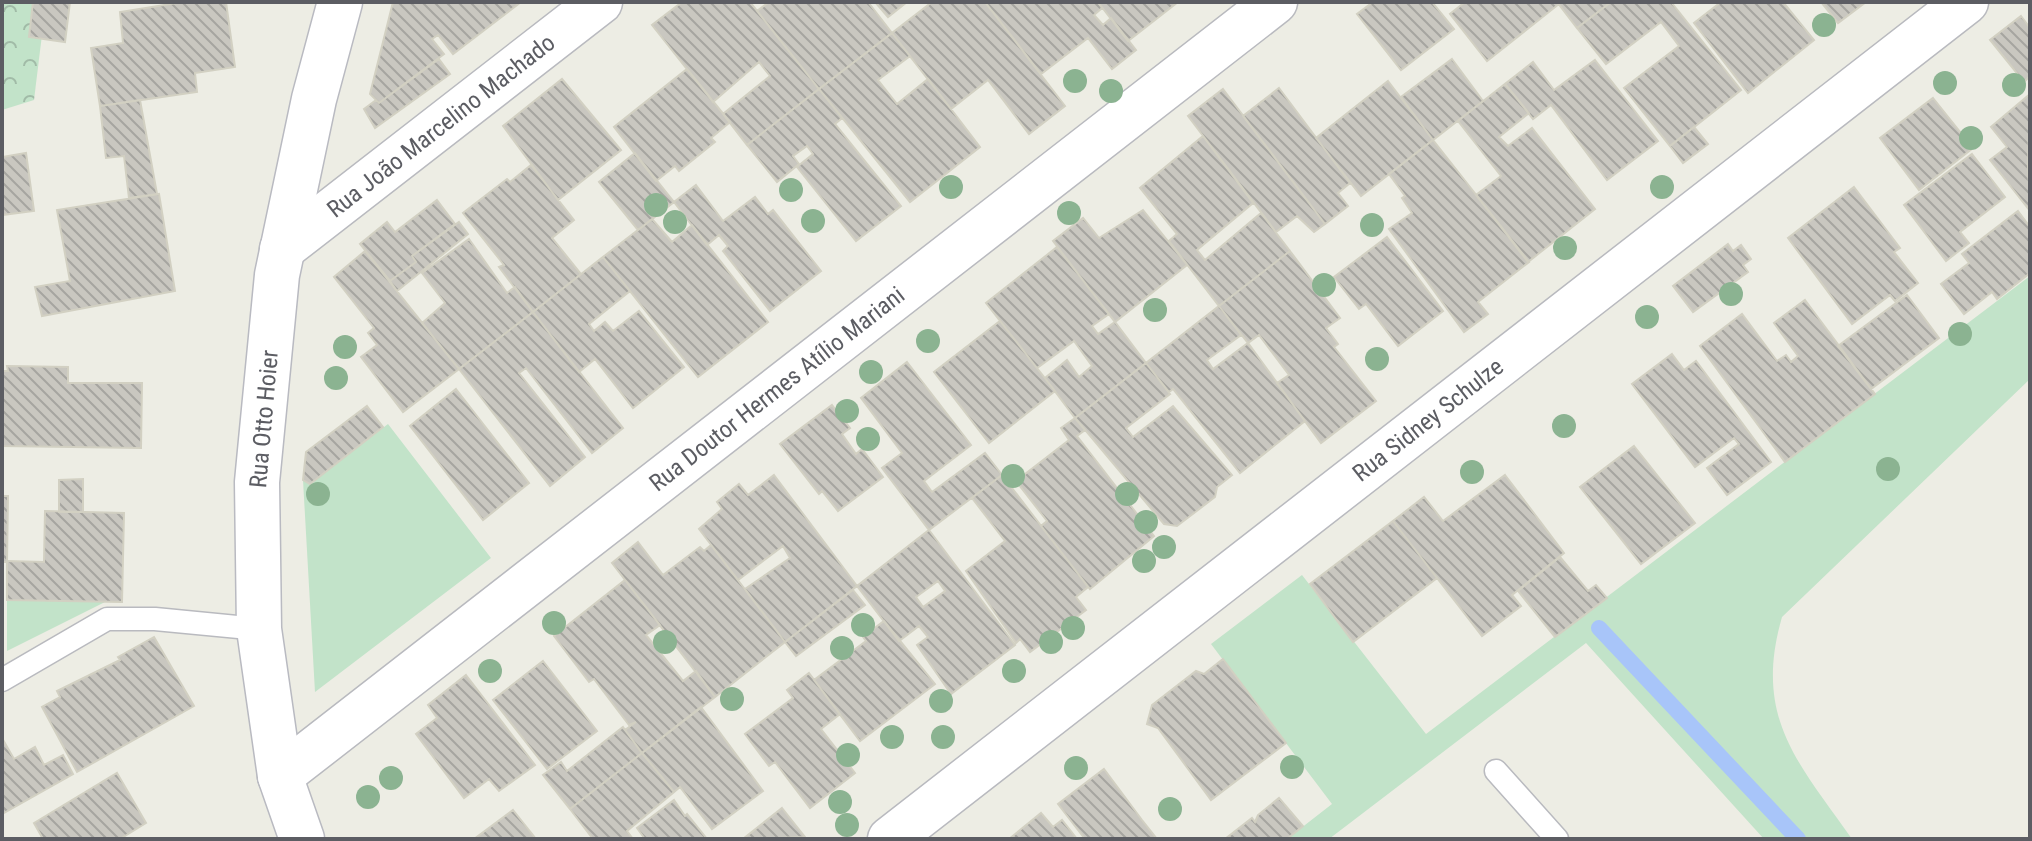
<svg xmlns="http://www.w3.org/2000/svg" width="2032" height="841" font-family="'Roboto Condensed',sans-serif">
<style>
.green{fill:#c2e3c9}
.forest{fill:url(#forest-crowns)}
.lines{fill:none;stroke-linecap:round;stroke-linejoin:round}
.stream{stroke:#a8c5f9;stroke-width:16}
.building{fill:url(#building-back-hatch);stroke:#d2d0c2;stroke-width:2;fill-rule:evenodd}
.lane-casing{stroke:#b9babf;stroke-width:25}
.street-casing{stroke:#b9babf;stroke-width:47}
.secondary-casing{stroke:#b9bac1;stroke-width:47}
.lane{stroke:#fff;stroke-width:22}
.street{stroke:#fff;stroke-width:44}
.secondary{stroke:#fff;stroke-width:44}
.tree{fill:#8bb391}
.labels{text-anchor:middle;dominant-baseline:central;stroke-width:7;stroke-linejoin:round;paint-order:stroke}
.street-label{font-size:24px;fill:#5c5d63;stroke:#fff}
</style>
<defs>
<pattern id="forest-crowns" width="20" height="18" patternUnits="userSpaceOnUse" patternTransform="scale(2)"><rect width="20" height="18" fill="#c2e3c9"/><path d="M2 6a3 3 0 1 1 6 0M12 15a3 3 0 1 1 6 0" fill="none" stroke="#a1bba7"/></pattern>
<pattern id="building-back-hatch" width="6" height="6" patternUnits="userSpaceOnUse" patternTransform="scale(2)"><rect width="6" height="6" fill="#c9c7c0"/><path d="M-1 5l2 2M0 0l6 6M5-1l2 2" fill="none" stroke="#a6a5a0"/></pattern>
</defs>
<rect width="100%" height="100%" fill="#edede4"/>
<path class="green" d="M 2030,276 L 2030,379 L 1782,617 C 1753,718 1798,762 1852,839 L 1764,839 L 1586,643 L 1329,839 L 1287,839 L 1332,804 L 1211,644 L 1302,575 L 1426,734 Z
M 388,424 L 491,558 L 315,692 L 303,480 L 310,484 Z
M 7,600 L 105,602 L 7,651 Z"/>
<path class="forest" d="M 2,2 L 46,2 L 34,100 L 2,110 Z"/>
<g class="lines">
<path class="stream" d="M 1599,628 L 1798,839"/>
</g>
<path class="building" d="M 33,2 L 70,2 L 65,42 L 29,37 Z
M 183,2 L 226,2 L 235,67 L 195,73 L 197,92 L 100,106 L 91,48 L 123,43 L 120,12 Z
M 393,2 L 521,2 L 453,54 L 438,35 L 432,39 L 444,54 L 379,103 L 370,94 Z
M 682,2 L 750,2 L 819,89 L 747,145 L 723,114 L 770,76 L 759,62 L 713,102 L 652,25 Z
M 769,2 L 868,2 L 892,33 L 819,89 L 757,11 Z
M 875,2 L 907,2 L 888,17 Z
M 932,2 L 985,2 L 1065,106 L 1029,134 L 988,80 L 951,109 L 892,33 Z
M 985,2 L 1098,2 L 1102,8 L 1094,15 L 1103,25 L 1111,18 L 1136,50 L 1112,69 L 1088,38 L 1041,74 Z
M 1098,2 L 1178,2 L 1128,41 Z
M 1373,2 L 1432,2 L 1454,29 L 1401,70 L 1357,14 Z
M 1465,2 L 1557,2 L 1559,4 L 1487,61 L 1450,14 Z
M 1557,2 L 1611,2 L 1577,28 Z
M 1611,2 L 1671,2 L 1741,90 L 1670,146 L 1624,88 L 1679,46 L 1661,22 L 1606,64 L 1577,28 Z
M 1721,2 L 1783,2 L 1814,40 L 1748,93 L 1694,23 Z
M 1821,2 L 1866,2 L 1838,23 Z
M 2021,16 L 2030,28 L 2030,76 L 2024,82 L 1990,40 Z
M 892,33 L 910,56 L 878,80 L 897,104 L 928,79 L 980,147 L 910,202 L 819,89 Z
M 439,59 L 450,74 L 375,128 L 364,109 L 376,100 L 379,103 Z
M 1452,59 L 1483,101 L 1433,140 L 1401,97 Z
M 1595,60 L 1658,141 L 1607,180 L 1551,105 L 1533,119 L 1505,84 L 1533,62 L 1554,90 Z
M 687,69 L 730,122 L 711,138 L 715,142 L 679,171 L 675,166 L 656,181 L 614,127 Z
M 562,79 L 621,150 L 558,200 L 503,126 Z
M 1388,81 L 1433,140 L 1361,196 L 1316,138 Z
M 1505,84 L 1529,113 L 1499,137 L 1508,146 L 1532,128 L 1595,209 L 1528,262 L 1476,195 L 1501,176 L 1458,121 Z
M 1279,88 L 1350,183 L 1338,193 L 1348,206 L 1325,224 L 1243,116 Z
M 819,89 L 842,118 L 835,124 L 901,206 L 856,241 L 797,167 L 813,154 L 807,146 L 793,156 L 799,164 L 777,182 L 747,145 Z
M 1223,89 L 1325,224 L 1314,232 L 1297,216 L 1276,232 L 1188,116 Z
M 2030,94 L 2028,165 L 2030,211 L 1990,160 L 2007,147 L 1991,127 Z
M 1933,98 L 1973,148 L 1919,190 L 1880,138 Z
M 140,100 L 157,194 L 129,198 L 124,156 L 106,158 L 100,106 Z
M 1694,127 L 1708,144 L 1683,163 L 1670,146 Z
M 1203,136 L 1253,203 L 1197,250 L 1205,260 L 1261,213 L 1290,251 L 1219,306 L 1169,241 L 1177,234 L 1140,188 Z
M 1433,140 L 1529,262 L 1478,302 L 1488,314 L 1464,332 L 1389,229 L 1412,213 L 1402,198 L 1405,196 L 1389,174 Z
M 26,153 L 34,211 L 2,215 L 2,157 Z
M 635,153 L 674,202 L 638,230 L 599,182 Z
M 1972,154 L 2005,197 L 1960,232 L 1969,243 L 1946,261 L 1904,205 Z
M 531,165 L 574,220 L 552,238 L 581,274 L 533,312 L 499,267 L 504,265 L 463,213 L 507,179 L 510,182 Z
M 696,185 L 723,221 L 755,197 L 768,214 L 773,210 L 821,271 L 770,311 L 723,251 L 728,246 L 719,235 L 707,245 L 674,202 Z
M 1854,187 L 1900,248 L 1894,252 L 1918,283 L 1895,301 L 1890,295 L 1852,324 L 1788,238 Z
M 159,194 L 175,291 L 42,316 L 35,287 L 70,281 L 57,210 Z
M 437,200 L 455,224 L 412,256 L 416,262 L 390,281 L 360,244 L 387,222 L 395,232 Z
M 1143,210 L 1187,265 L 1115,322 L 1053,241 L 1083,218 L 1099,238 Z
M 2018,211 L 2030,227 L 2030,273 L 1997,299 L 1992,292 L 1964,314 L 1941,284 L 1969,263 L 1962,254 Z
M 652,219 L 672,242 L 692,225 L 768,322 L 698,377 L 603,257 Z
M 459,222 L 468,234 L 397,291 L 390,281 L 416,262 L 412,256 Z
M 1387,237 L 1443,311 L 1398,346 L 1366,304 L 1359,309 L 1334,277 Z
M 469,239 L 507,293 L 515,287 L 533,312 L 459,369 L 422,323 L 445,303 L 422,273 Z
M 1728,244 L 1733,251 L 1741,245 L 1751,259 L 1743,265 L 1748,272 L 1693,312 L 1673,286 Z
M 1057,247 L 1109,314 L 1092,326 L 1098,334 L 1115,322 L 1146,363 L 1075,418 L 1045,378 L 1067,360 L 1079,377 L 1092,366 L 1074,341 L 1037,368 L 986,303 Z
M 365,251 L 459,369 L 403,412 L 361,357 L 377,345 L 368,333 L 374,328 L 334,277 Z
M 1290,251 L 1340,318 L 1326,328 L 1338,344 L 1334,347 L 1376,401 L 1321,443 L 1277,383 L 1289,375 L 1259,335 L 1248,343 L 1219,306 Z
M 603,257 L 630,291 L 589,324 L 594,331 L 605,322 L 613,331 L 639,311 L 684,367 L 633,408 L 595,359 L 579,372 L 533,312 Z
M 1907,295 L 1939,338 L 1871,389 L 1838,346 Z
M 1805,300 L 1875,394 L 1785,462 L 1700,346 L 1742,314 L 1777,361 L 1786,355 L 1791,362 L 1798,356 L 1774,323 Z
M 1219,306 L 1241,335 L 1207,360 L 1213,369 L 1248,343 L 1305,421 L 1240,473 L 1173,389 L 1169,392 L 1146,363 Z
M 533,312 L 623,428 L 592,453 L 526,368 L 519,373 L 585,457 L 550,486 L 459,369 Z
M 1000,321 L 1055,391 L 989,443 L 934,372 Z
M 1672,354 L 1684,370 L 1696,361 L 1771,462 L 1727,495 L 1707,468 L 1739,444 L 1734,438 L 1695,467 L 1632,384 Z
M 907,362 L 971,445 L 924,481 L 932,492 L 985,453 L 1002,475 L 929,530 L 882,468 L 902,453 L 861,398 Z
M 1146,363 L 1170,394 L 1126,428 L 1133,437 L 1173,406 L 1232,475 L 1217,487 L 1215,497 L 1177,526 L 1164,524 L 1075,418 Z
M 7,366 L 68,367 L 68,383 L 142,383 L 141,448 L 2,446 L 2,371 L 8,371 Z
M 456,389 L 529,483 L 483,520 L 410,426 Z
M 832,405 L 850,428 L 842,434 L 856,454 L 862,449 L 883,477 L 838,511 L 822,491 L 819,494 L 780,444 Z
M 367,406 L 383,427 L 310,484 L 303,480 L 306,452 Z
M 1075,418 L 1085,430 L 1077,436 L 1154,536 L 1090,589 L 1041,526 L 1047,521 L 1016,481 L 1069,440 L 1061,428 Z
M 1634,446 L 1695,523 L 1641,564 L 1580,487 Z
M 774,475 L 857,586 L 785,642 L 745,589 L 790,558 L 783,546 L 738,580 L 699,529 L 722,509 L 717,502 L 739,484 L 748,495 Z
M 1002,475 L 1088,587 L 1076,597 L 1086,610 L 1030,652 L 1020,639 L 1016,643 L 966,571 L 1005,541 L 972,498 Z
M 1505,475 L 1564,553 L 1512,595 L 1521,606 L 1482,636 L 1393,521 L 1424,497 L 1443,521 Z
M 83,479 L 83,512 L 59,512 L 59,480 Z
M 2,496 L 8,496 L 7,562 L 2,562 Z
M 45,511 L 124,513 L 122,602 L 7,600 L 7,561 L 44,562 Z
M 1393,521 L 1437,578 L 1353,642 L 1310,584 Z
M 929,530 L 1015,645 L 951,694 L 917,645 L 928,637 L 919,626 L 899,641 L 857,586 ZM 938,581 L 945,591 L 923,607 L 916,597 Z
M 638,542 L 663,575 L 700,547 L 704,551 L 711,545 L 785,642 L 715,697 L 612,563 Z
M 1560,557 L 1588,591 L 1596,585 L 1607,598 L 1555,637 L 1518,591 Z
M 625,580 L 660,625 L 646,635 L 683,681 L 696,671 L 715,697 L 642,753 L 625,730 L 636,722 L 629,725 L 594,679 L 589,682 L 554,636 Z
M 853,590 L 865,605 L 796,656 L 785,642 Z
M 884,621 L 935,684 L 860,741 L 814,680 L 866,641 L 863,637 Z
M 154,637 L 194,706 L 77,772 L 42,707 L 60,697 L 57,691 L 120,660 L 118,657 Z
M 1223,659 L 1286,743 L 1211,800 L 1158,728 L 1147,724 L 1152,705 L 1196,671 L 1204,674 Z
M 543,661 L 597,731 L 547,769 L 493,700 Z
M 809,673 L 840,714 L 821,729 L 855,773 L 810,808 L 775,762 L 769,766 L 745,734 L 793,698 L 787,690 Z
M 466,675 L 535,765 L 499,791 L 489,779 L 464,798 L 416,734 L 437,718 L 428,705 Z
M 701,707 L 763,791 L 712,829 L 680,787 L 674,792 L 642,753 Z
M 623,727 L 642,753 L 570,809 L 543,775 L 561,762 L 567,771 Z
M 2,738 L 14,759 L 35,747 L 44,765 L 63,755 L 73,774 L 2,814 Z
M 642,753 L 674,792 L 627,831 L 633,839 L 593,839 L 570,809 Z
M 1104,769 L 1142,820 L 1157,839 L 1085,839 L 1058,804 Z
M 117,773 L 146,823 L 120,839 L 43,839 L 34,823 Z
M 1279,798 L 1303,826 L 1287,839 L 1225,839 L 1252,818 L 1255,822 L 1258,815 Z
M 674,800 L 685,816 L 687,814 L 707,839 L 645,839 L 637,828 Z
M 782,808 L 805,837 L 743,839 Z
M 513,810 L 536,839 L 474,839 Z
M 1041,813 L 1053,827 L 1062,820 L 1077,839 L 1009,839 Z"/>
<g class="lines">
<defs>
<path id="lane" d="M 2,680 L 107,619 L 155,619 L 259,629
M 1496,771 L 1557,839"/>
<path id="street" d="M 282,249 L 600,2
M 280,776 L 1275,2
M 890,839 L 1966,2"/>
<path id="secondary" d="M 302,839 L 280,776 L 259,629 L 257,482 L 277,275 L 314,99 L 340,2"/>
</defs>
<use href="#lane" class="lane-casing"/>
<use href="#street" class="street-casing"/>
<use href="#secondary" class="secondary-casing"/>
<use href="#lane" class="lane"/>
<use href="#street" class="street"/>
<use href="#secondary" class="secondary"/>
</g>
<g class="tree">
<circle cx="1824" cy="25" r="12"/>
<circle cx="1075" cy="81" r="12"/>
<circle cx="1945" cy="83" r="12"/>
<circle cx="2014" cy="85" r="12"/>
<circle cx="1111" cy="91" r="12"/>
<circle cx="1971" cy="138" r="12"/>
<circle cx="951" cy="187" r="12"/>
<circle cx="1662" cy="187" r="12"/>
<circle cx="791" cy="190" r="12"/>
<circle cx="656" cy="205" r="12"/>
<circle cx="1069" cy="213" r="12"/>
<circle cx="813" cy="221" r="12"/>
<circle cx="675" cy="222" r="12"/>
<circle cx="1372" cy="225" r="12"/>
<circle cx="1565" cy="248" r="12"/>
<circle cx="1324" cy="285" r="12"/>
<circle cx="1731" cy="294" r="12"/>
<circle cx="1155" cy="310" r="12"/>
<circle cx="1647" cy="317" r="12"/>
<circle cx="1960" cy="334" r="12"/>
<circle cx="928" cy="341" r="12"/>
<circle cx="345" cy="347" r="12"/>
<circle cx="1377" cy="359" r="12"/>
<circle cx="871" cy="372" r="12"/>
<circle cx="336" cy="378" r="12"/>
<circle cx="847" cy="411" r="12"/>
<circle cx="1564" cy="426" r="12"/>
<circle cx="868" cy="439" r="12"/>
<circle cx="1888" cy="469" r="12"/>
<circle cx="1472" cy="472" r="12"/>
<circle cx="1013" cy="476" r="12"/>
<circle cx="318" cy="494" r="12"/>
<circle cx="1127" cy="494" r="12"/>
<circle cx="1146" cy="522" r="12"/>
<circle cx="1164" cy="547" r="12"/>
<circle cx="1144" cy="561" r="12"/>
<circle cx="554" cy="623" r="12"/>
<circle cx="863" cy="625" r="12"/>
<circle cx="1073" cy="628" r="12"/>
<circle cx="665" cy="642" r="12"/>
<circle cx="1051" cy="642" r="12"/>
<circle cx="842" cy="648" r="12"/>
<circle cx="490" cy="671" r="12"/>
<circle cx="1014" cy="671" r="12"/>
<circle cx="732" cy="699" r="12"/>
<circle cx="941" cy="701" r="12"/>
<circle cx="892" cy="737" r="12"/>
<circle cx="943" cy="737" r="12"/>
<circle cx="848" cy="755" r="12"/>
<circle cx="1292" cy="767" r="12"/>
<circle cx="1076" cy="768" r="12"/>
<circle cx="391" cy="778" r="12"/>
<circle cx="368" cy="797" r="12"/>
<circle cx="840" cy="802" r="12"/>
<circle cx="1170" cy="809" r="12"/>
<circle cx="847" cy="825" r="12"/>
</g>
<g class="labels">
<g class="street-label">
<text transform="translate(441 126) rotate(-38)">Rua João Marcelino Machado</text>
<text transform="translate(777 389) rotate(-38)">Rua Doutor Hermes Atílio Mariani</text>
<text transform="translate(264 419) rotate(-85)">Rua Otto Hoier</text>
<text transform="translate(1428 420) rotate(-38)">Rua Sidney Schulze</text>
</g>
</g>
<rect width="2032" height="841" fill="none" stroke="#5c5d63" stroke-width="8"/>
</svg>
